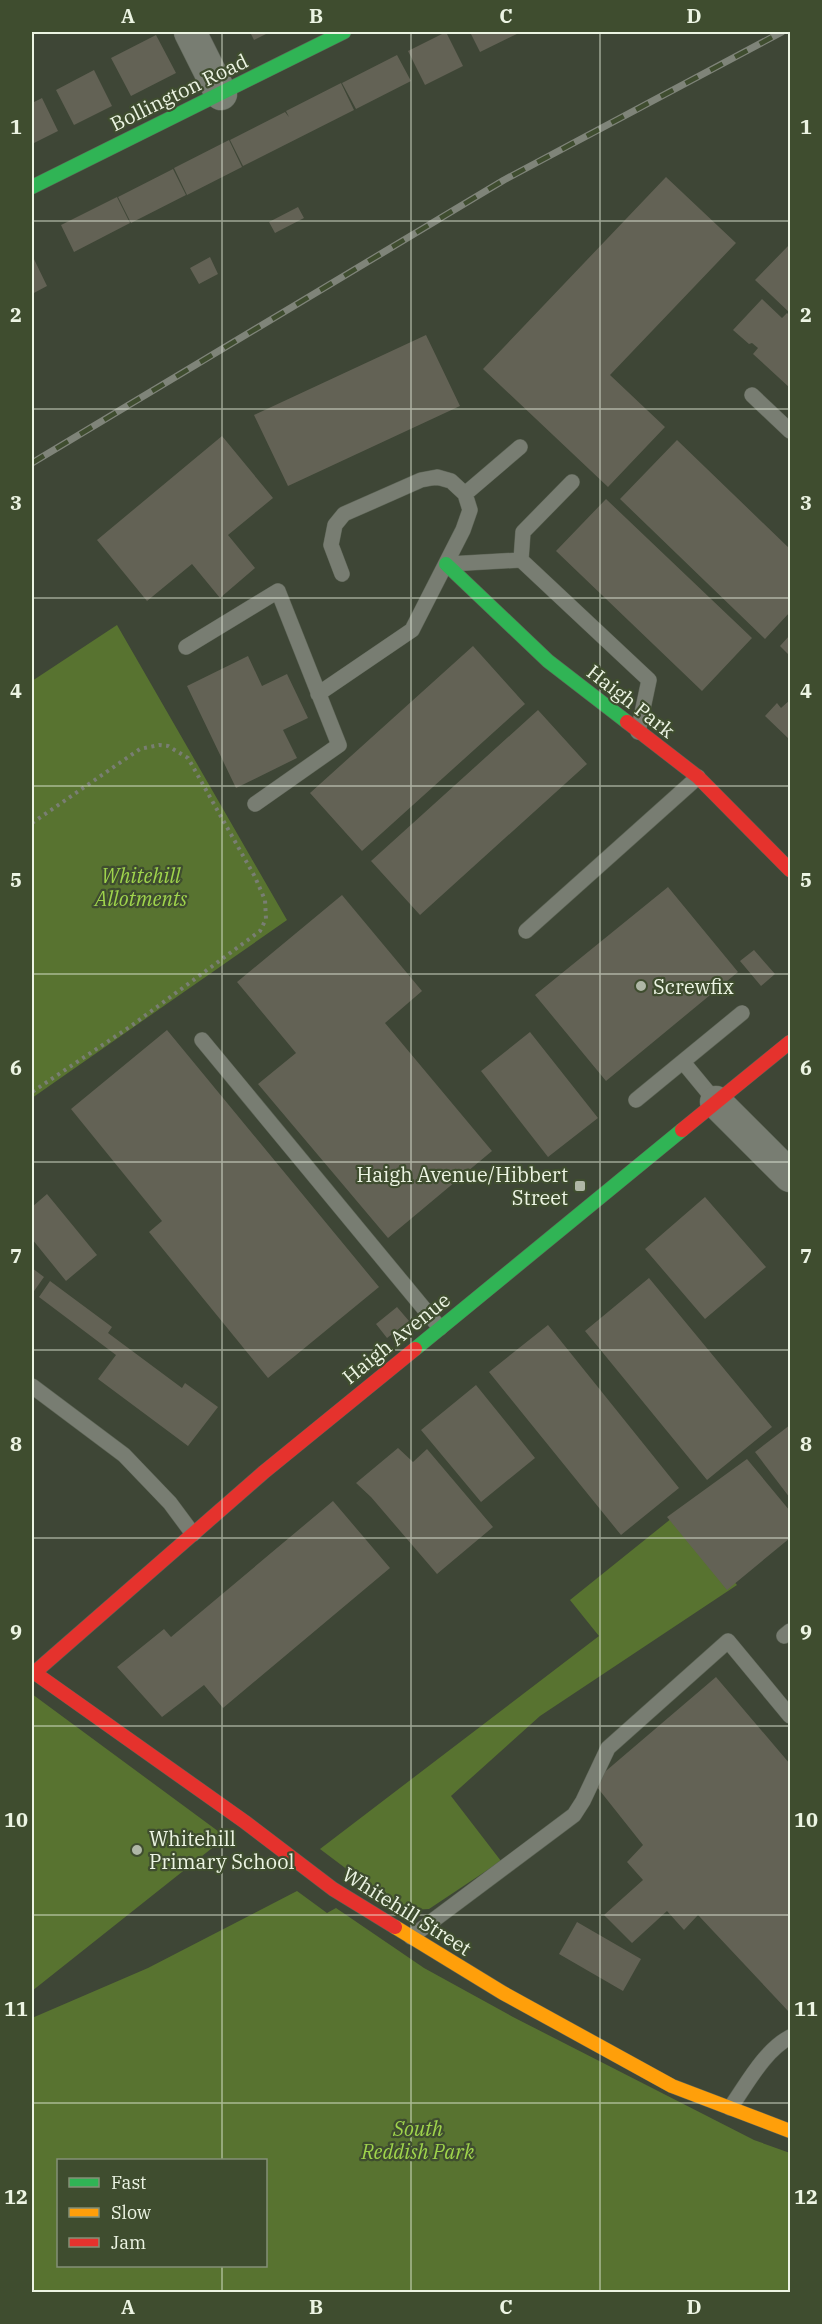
<svg xmlns="http://www.w3.org/2000/svg" width="822" height="2324" font-family="'IBM Plex Serif',serif">
<style>
.green{fill:#587330;fill-rule:evenodd}
.building{fill:#636255}
.lines{fill:none;stroke-linecap:round;stroke-linejoin:round}
.lane-casing{stroke:#5d6456;stroke-width:16}
.street-casing{stroke:#5d6456;stroke-width:33}
.fast-casing{stroke:#5d6456;stroke-width:15}
.slow-casing{stroke:#5d6456;stroke-width:15}
.jam-casing{stroke:#5d6456;stroke-width:15}
.path{stroke:#797e73;stroke-width:4;stroke-dasharray:3 4.5;stroke-linecap:butt}
.lane{stroke:#787d72;stroke-width:15}
.street{stroke:#787d72;stroke-width:32}
.fast{stroke:#30b455;stroke-width:14}
.slow{stroke:#ff9f0a;stroke-width:14}
.jam{stroke:#e5322d;stroke-width:14}
.rail-casing{stroke:#7f8479;stroke-width:7}
.rail{stroke:#3f4d2f;stroke-width:4.5;stroke-dasharray:14;stroke-linecap:butt}
.grid{fill:none;stroke:#ecf4e3;stroke-width:1.5;stroke-opacity:0.55}
.poi-dot{fill:#afb7a6;stroke:#3f4d2f;stroke-width:2}
.labels{text-anchor:middle;dominant-baseline:central;stroke-width:4.5;stroke-linejoin:round;paint-order:stroke}
.street-label{font-size:20px;fill:#ecf4e3;stroke:#3f4d2f}
.park-label{font-size:20px;font-style:italic;fill:#9fd44c;stroke:#3f4d2f}
.poi-label{font-size:20px;fill:#ecf4e3;stroke:#3f4d2f;text-anchor:start}
.neatline{fill:none;stroke:#ecf4e3;stroke-width:2}
.grid-label{font-size:20px;text-anchor:middle;font-weight:bold;fill:#ecf4e3}
</style>
<rect width="100%" height="100%" fill="#3e4636"/>
<path class="green" d="M 117,625 L 287,920 L 32,1098 L 32,681 Z
M 677,1514 L 737,1585 L 540,1716 L 451,1796 L 501,1861 L 429,1909 L 411,1910 L 393,1904 L 320,1849 L 599,1636 L 570,1600 Z
M 32,1694 L 226,1837 L 32,1991 Z
M 297,1891 L 327,1913 L 336,1908 L 424,1968 L 513,2017 L 754,2140 L 790,2153 L 790,2292 L 32,2292 L 32,2018 L 148,1968 ZM 58,2160 L 266,2160 L 266,2266 L 58,2266 Z"/>
<path class="building" d="M 250,32 L 270,32 L 254,40 Z
M 446,32 L 463,66 L 425,85 L 408,51 Z
M 470,32 L 521,32 L 480,52 Z
M 156,35 L 176,73 L 131,96 L 111,58 Z
M 397,55 L 411,81 L 356,109 L 342,83 Z
M 94,70 L 112,106 L 74,125 L 56,90 Z
M 341,83 L 354,110 L 243,166 L 230,140 L 285,112 L 289,117 L 286,111 Z
M 42,98 L 58,131 L 32,144 L 32,103 Z
M 229,140 L 242,167 L 187,195 L 174,168 Z
M 173,169 L 186,195 L 131,223 L 118,197 Z
M 666,177 L 736,243 L 610,375 L 665,427 L 608,487 L 483,369 Z
M 117,197 L 130,223 L 74,252 L 61,225 Z
M 298,207 L 304,218 L 275,233 L 269,222 Z
M 790,244 L 790,313 L 755,280 Z
M 32,255 L 47,286 L 32,294 Z
M 210,257 L 218,274 L 199,284 L 190,268 Z
M 762,299 L 782,318 L 787,313 L 790,316 L 790,388 L 753,354 L 758,348 L 752,343 L 749,344 L 733,330 Z
M 426,335 L 460,406 L 288,486 L 254,415 Z
M 222,436 L 273,498 L 228,535 L 255,568 L 220,598 L 192,564 L 147,601 L 97,540 Z
M 677,440 L 790,549 L 790,612 L 765,639 L 620,499 Z
M 606,499 L 752,638 L 702,691 L 556,551 Z
M 790,635 L 790,656 L 780,646 Z
M 473,646 L 525,704 L 362,851 L 310,793 Z
M 248,656 L 262,686 L 287,674 L 308,718 L 283,730 L 297,758 L 236,788 L 187,686 Z
M 790,700 L 790,740 L 765,716 L 777,703 L 781,708 Z
M 538,710 L 587,764 L 420,915 L 371,861 Z
M 668,887 L 738,972 L 606,1081 L 535,995 Z
M 342,895 L 422,991 L 385,1023 L 492,1151 L 388,1238 L 258,1084 L 296,1053 L 237,982 Z
M 754,950 L 775,974 L 761,986 L 740,961 Z
M 167,1030 L 379,1287 L 268,1378 L 149,1232 L 162,1221 L 71,1109 Z
M 530,1032 L 598,1118 L 548,1157 L 481,1071 Z
M 47,1194 L 97,1255 L 66,1281 L 32,1239 L 32,1207 Z
M 705,1197 L 766,1267 L 705,1319 L 645,1249 Z
M 32,1268 L 44,1277 L 32,1294 Z
M 649,1278 L 772,1427 L 707,1480 L 585,1331 Z
M 50,1281 L 112,1327 L 108,1333 L 182,1388 L 185,1383 L 218,1407 L 188,1446 L 98,1379 L 116,1355 L 39,1297 Z
M 397,1307 L 409,1321 L 387,1338 L 376,1324 Z
M 548,1325 L 679,1488 L 621,1535 L 489,1372 Z
M 476,1385 L 535,1458 L 481,1502 L 421,1430 Z
M 790,1425 L 790,1498 L 755,1452 Z
M 398,1448 L 413,1462 L 427,1449 L 493,1527 L 437,1574 L 371,1497 L 356,1483 Z
M 747,1459 L 790,1511 L 790,1538 L 727,1590 L 667,1517 Z
M 333,1501 L 390,1568 L 223,1708 L 204,1685 L 162,1717 L 117,1667 L 164,1629 L 171,1637 Z
M 716,1677 L 790,1764 L 789,2012 L 698,1915 L 684,1930 L 667,1911 L 632,1943 L 604,1915 L 643,1880 L 627,1862 L 643,1845 L 593,1782 Z
M 577,1922 L 641,1959 L 623,1991 L 559,1954 Z"/>
<g class="lines">
<defs>
<path id="lane" d="M 752,395 L 790,431
M 465,494 L 520,447
M 521,560 L 523,532 L 572,482
M 449,564 L 521,560 L 649,680 L 638,732
M 186,647 L 278,591 L 339,745 L 255,804
M 318,694 L 412,630 L 463,530 L 470,510 L 465,494 L 451,481 L 437,477 L 421,480 L 344,514 L 335,525 L 331,545 L 342,574
M 526,931 L 698,777
M 202,1040 L 440,1328
M 683,1062 L 716,1102
M 636,1100 L 742,1013
M 32,1386 L 124,1455 L 170,1503 L 193,1534
M 784,1636 L 790,1631
M 411,1937 L 574,1815 L 583,1801 L 608,1748 L 728,1641 L 790,1716
M 730,2108 C 747,2084 764,2051 790,2037"/>
<path id="street" d="M 190,32 L 221,94
M 716,1102 L 790,1176"/>
<path id="fast" d="M 32,187 L 344,32
M 446,564 L 548,661 L 627,722
M 415,1349 L 682,1130"/>
<path id="slow" d="M 395,1927 L 503,1993 L 672,2086 L 790,2131"/>
<path id="jam" d="M 627,722 L 698,777 L 790,870
M 682,1130 L 790,1042
M 32,1671 L 245,1822 L 333,1889 L 395,1927
M 34,1673 L 264,1472 L 415,1349"/>
</defs>
<use href="#lane" class="lane-casing"/>
<use href="#street" class="street-casing"/>
<use href="#fast" class="fast-casing"/>
<use href="#slow" class="slow-casing"/>
<use href="#jam" class="jam-casing"/>
<path class="path" d="M 32,823 L 140,749 L 159,745 L 168,746 L 188,758 L 255,877 L 265,900 L 266,919 L 260,931 L 131,1026 L 32,1092"/>
<use href="#lane" class="lane"/>
<use href="#street" class="street"/>
<use href="#fast" class="fast"/>
<use href="#slow" class="slow"/>
<use href="#jam" class="jam"/>
<defs>
<path id="rail" d="M 32,463 L 504,180 L 782,32"/>
</defs>
<use href="#rail" class="rail-casing"/>
<use href="#rail" class="rail"/>
</g>
<path class="grid" d="M 222,32 L 222,2160M 411,32 L 411,2292M 600,32 L 600,2292M 32,221 L 790,221M 32,409 L 790,409M 32,598 L 790,598M 32,786 L 790,786M 32,974 L 790,974M 32,1162 L 790,1162M 32,1350 L 790,1350M 32,1538 L 790,1538M 32,1726 L 790,1726M 32,1915 L 790,1915M 32,2103 L 790,2103M 222,2266 L 222,2292"/>
<g class="poi-dot">
<circle cx="641" cy="986" r="6"/>
<rect x="574" y="1180" width="12" height="12" rx="3"/>
<circle cx="137" cy="1850" r="6"/>
</g>
<g class="labels">
<g class="street-label">
<text transform="translate(179 92) rotate(-26)">Bollington Road</text>
<text transform="translate(631 701) rotate(38)">Haigh Park</text>
<text transform="translate(396 1338) rotate(-39)">Haigh Avenue</text>
<text transform="translate(407 1911) rotate(32)">Whitehill Street</text>
</g>
<g class="park-label">
<text x="141" y="875">Whitehill<tspan x="141" dy="23">Allotments</tspan></text>
<text x="418" y="2128">South<tspan x="418" dy="23">Reddish Park</tspan></text>
</g>
<g class="poi-label">
<text x="653" y="986">Screwfix</text>
<text x="568" y="1174" text-anchor="end">Haigh Avenue/Hibbert<tspan x="568" dy="23">Street</tspan></text>
<text x="149" y="1838">Whitehill<tspan x="149" dy="23">Primary School</tspan></text>
</g>
</g>
<rect width="822" height="2324" fill="none" stroke="#3f4d2f" stroke-width="66"/>
<rect x="57" y="2159" width="210" height="108" fill="#3f4d2f" stroke="#849077" stroke-width="1.5"/>
<rect x="69" y="2178" width="30" height="9" fill="#30b455" stroke="#849077" stroke-width="1.5"/>
<text x="111" y="2189" font-size="18" fill="#ecf4e3">Fast</text>
<rect x="69" y="2208" width="30" height="9" fill="#ff9f0a" stroke="#849077" stroke-width="1.5"/>
<text x="111" y="2219" font-size="18" fill="#ecf4e3">Slow</text>
<rect x="69" y="2238" width="30" height="9" fill="#e5322d" stroke="#849077" stroke-width="1.5"/>
<text x="111" y="2249" font-size="18" fill="#ecf4e3">Jam</text>
<rect x="33" y="33" width="756" height="2258" class="neatline"/>
<g class="grid-label">
<text x="128" y="23">A</text>
<text x="316" y="23">B</text>
<text x="506" y="23">C</text>
<text x="694" y="23">D</text>
<text x="16" y="134">1</text>
<text x="806" y="134">1</text>
<text x="16" y="322">2</text>
<text x="806" y="322">2</text>
<text x="16" y="510">3</text>
<text x="806" y="510">3</text>
<text x="16" y="698">4</text>
<text x="806" y="698">4</text>
<text x="16" y="887">5</text>
<text x="806" y="887">5</text>
<text x="16" y="1075">6</text>
<text x="806" y="1075">6</text>
<text x="16" y="1263">7</text>
<text x="806" y="1263">7</text>
<text x="16" y="1451">8</text>
<text x="806" y="1451">8</text>
<text x="16" y="1639">9</text>
<text x="806" y="1639">9</text>
<text x="16" y="1827">10</text>
<text x="806" y="1827">10</text>
<text x="16" y="2016">11</text>
<text x="806" y="2016">11</text>
<text x="16" y="2204">12</text>
<text x="806" y="2204">12</text>
<text x="128" y="2314">A</text>
<text x="316" y="2314">B</text>
<text x="506" y="2314">C</text>
<text x="694" y="2314">D</text>
</g>
</svg>
